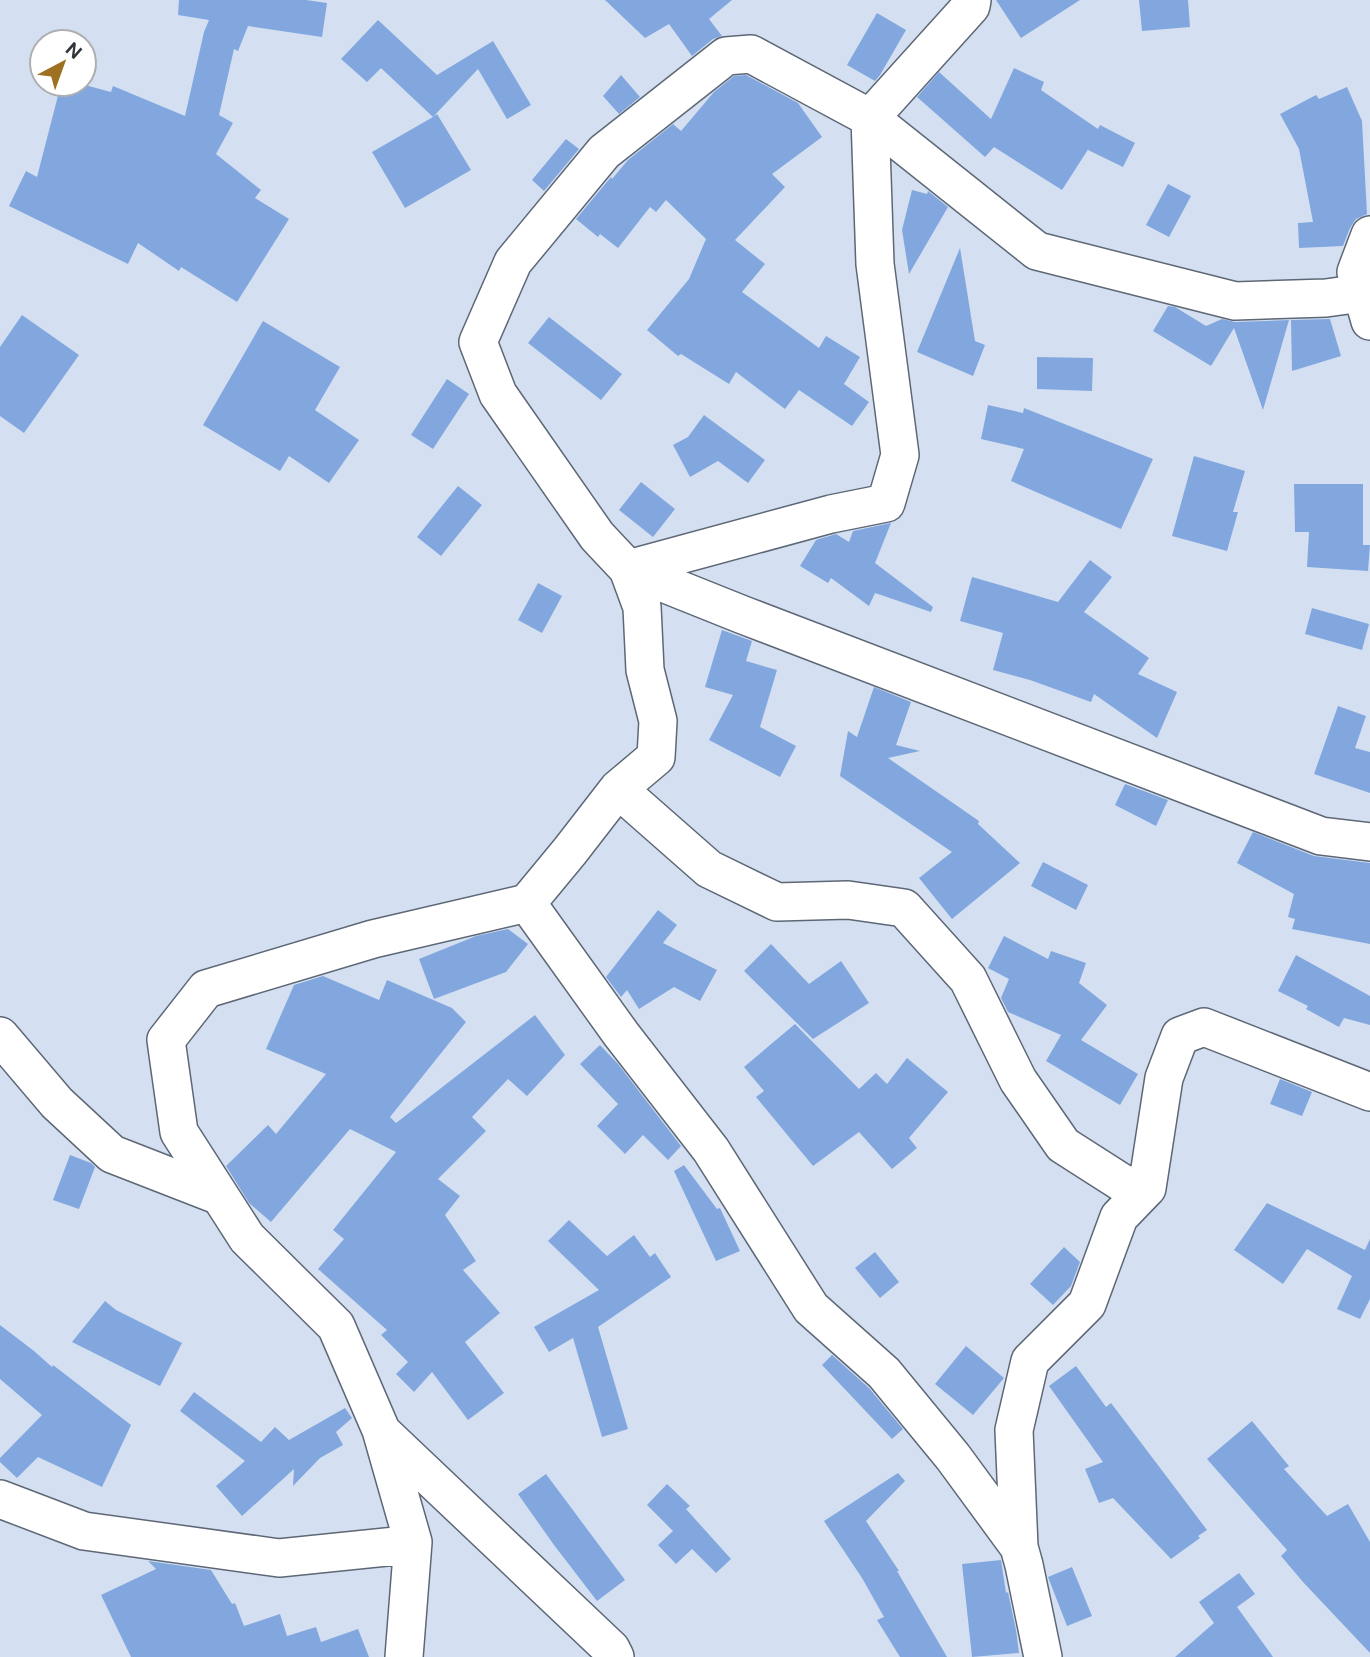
<svg xmlns="http://www.w3.org/2000/svg" width="1370" height="1657" font-family="'DM Sans',sans-serif">
<style>
.building{fill:#82a7de}
.lines{fill:none;stroke-linecap:round;stroke-linejoin:round}
.street-casing{stroke:#5d6776;stroke-width:40}
.street{stroke:#fff;stroke-width:37}
</style>
<rect width="100%" height="100%" fill="#d4e0f1"/>
<path class="building" d="M 179,0 L 306,0 L 327,3 L 322,37 L 248,26 L 238,51 L 234,49 L 219,115 L 233,123 L 216,154 L 261,190 L 255,198 L 289,219 L 237,302 L 181,267 L 179,271 L 138,243 L 128,264 L 9,206 L 26,171 L 37,177 L 61,84 L 81,84 L 111,92 L 113,86 L 185,116 L 204,32 L 209,20 L 178,15 Z
M 605,0 L 732,0 L 709,19 L 722,36 L 713,39 L 692,56 L 669,24 L 645,38 Z
M 996,0 L 1080,0 L 1021,38 Z
M 1139,0 L 1188,0 L 1190,27 L 1142,31 Z
M 877,13 L 906,30 L 880,75 L 875,81 L 847,65 Z
M 378,20 L 437,75 L 493,41 L 531,105 L 507,119 L 478,69 L 433,117 L 437,114 L 471,170 L 405,208 L 372,152 L 433,117 L 381,68 L 367,82 L 341,59 Z
M 1014,68 L 1044,82 L 1041,90 L 1098,129 L 1100,125 L 1135,143 L 1123,167 L 1088,150 L 1089,148 L 1062,190 L 994,147 L 985,157 L 917,97 L 939,72 L 991,119 Z
M 621,75 L 640,97 L 619,114 L 603,96 Z
M 746,75 L 798,103 L 822,137 L 772,174 L 785,187 L 735,240 L 765,264 L 742,292 L 819,348 L 826,336 L 860,357 L 844,384 L 869,402 L 852,426 L 799,390 L 785,409 L 736,372 L 729,384 L 681,354 L 678,356 L 647,330 L 689,279 L 706,239 L 666,200 L 656,212 L 650,207 L 618,248 L 600,234 L 598,237 L 576,219 L 611,177 L 612,179 L 628,160 L 673,124 L 681,131 L 714,92 L 734,76 Z
M 1347,87 L 1362,121 L 1367,214 L 1356,219 L 1350,228 L 1343,246 L 1299,248 L 1298,223 L 1313,222 L 1299,149 L 1280,114 L 1316,95 L 1319,99 Z
M 566,139 L 579,149 L 544,191 L 532,180 Z
M 1168,184 L 1191,196 L 1169,237 L 1146,225 Z
M 912,190 L 927,194 L 928,191 L 948,207 L 909,274 L 902,230 Z
M 960,248 L 975,341 L 985,345 L 973,376 L 917,352 Z
M 1168,306 L 1175,307 L 1206,326 L 1222,319 L 1235,322 L 1289,320 L 1263,410 L 1234,328 L 1211,366 L 1153,331 Z
M 22,315 L 79,355 L 24,433 L 0,416 L 0,347 Z
M 549,317 L 622,374 L 601,400 L 528,343 Z
M 1330,319 L 1341,356 L 1292,371 L 1291,320 Z
M 263,321 L 340,367 L 315,410 L 359,440 L 329,483 L 289,456 L 280,471 L 203,425 Z
M 1037,357 L 1093,358 L 1092,391 L 1037,389 Z
M 447,379 L 469,394 L 433,449 L 411,435 Z
M 988,405 L 1023,413 L 1024,408 L 1153,459 L 1121,529 L 1011,481 L 1024,449 L 981,439 Z
M 704,415 L 765,460 L 748,483 L 718,461 L 690,477 L 673,445 L 688,437 Z
M 1194,456 L 1245,471 L 1233,512 L 1238,512 L 1227,551 L 1172,536 Z
M 641,482 L 675,509 L 653,537 L 619,510 Z
M 1294,484 L 1363,484 L 1363,545 L 1370,545 L 1368,571 L 1307,567 L 1309,532 L 1295,532 Z
M 458,486 L 482,505 L 441,556 L 417,537 Z
M 891,523 L 875,563 L 933,607 L 931,612 L 875,593 L 869,606 L 831,578 L 828,583 L 800,566 L 816,540 L 836,534 L 849,542 L 853,531 Z
M 1090,560 L 1112,577 L 1084,612 L 1149,658 L 1138,674 L 1177,692 L 1157,738 L 1094,694 L 1091,702 L 1030,680 L 993,670 L 1003,633 L 960,621 L 972,577 L 1058,602 Z
M 538,583 L 562,596 L 542,633 L 518,620 Z
M 1312,608 L 1369,624 L 1362,650 L 1305,634 Z
M 722,630 L 752,641 L 746,661 L 777,670 L 760,727 L 796,746 L 780,777 L 709,740 L 733,695 L 705,687 Z
M 874,687 L 911,702 L 896,745 L 920,751 L 888,758 L 979,821 L 978,824 L 1020,863 L 952,919 L 919,878 L 952,852 L 840,776 L 848,731 L 857,737 Z
M 1338,706 L 1366,716 L 1355,748 L 1370,752 L 1370,793 L 1314,774 Z
M 1125,784 L 1168,800 L 1156,826 L 1115,805 Z
M 1253,832 L 1314,856 L 1370,863 L 1370,944 L 1292,929 L 1295,919 L 1288,917 L 1294,894 L 1237,863 Z
M 1043,862 L 1088,885 L 1076,910 L 1031,886 Z
M 658,910 L 677,925 L 663,943 L 717,970 L 700,1001 L 674,987 L 639,1009 L 627,990 L 621,997 L 606,977 Z
M 508,929 L 528,944 L 506,972 L 434,999 L 419,959 L 476,936 Z
M 1004,936 L 1048,959 L 1051,951 L 1086,963 L 1079,983 L 1107,1005 L 1081,1040 L 1138,1074 L 1120,1105 L 1046,1061 L 1061,1035 L 1008,1012 L 1001,998 L 1009,979 L 988,968 Z
M 771,944 L 809,984 L 841,961 L 869,1003 L 813,1039 L 744,971 Z
M 1296,955 L 1370,996 L 1370,1025 L 1344,1018 L 1339,1027 L 1306,1009 L 1308,1006 L 1278,991 Z
M 323,976 L 379,1000 L 387,980 L 452,1008 L 466,1022 L 390,1117 L 396,1123 L 535,1015 L 565,1055 L 527,1096 L 508,1079 L 472,1117 L 486,1131 L 438,1179 L 460,1196 L 445,1215 L 476,1261 L 463,1270 L 500,1313 L 465,1342 L 504,1393 L 468,1420 L 432,1372 L 414,1392 L 396,1374 L 408,1362 L 381,1335 L 387,1330 L 318,1269 L 344,1239 L 333,1230 L 396,1152 L 350,1129 L 271,1222 L 249,1203 L 226,1166 L 268,1125 L 276,1134 L 326,1074 L 266,1049 L 294,985 Z
M 795,1024 L 859,1089 L 876,1073 L 887,1084 L 907,1058 L 948,1092 L 909,1138 L 917,1148 L 892,1169 L 859,1132 L 813,1166 L 756,1097 L 764,1091 L 744,1067 Z
M 600,1045 L 618,1064 L 681,1146 L 668,1160 L 643,1135 L 625,1154 L 597,1126 L 618,1104 L 580,1064 Z
M 1280,1079 L 1312,1092 L 1302,1116 L 1270,1104 Z
M 70,1155 L 91,1163 L 95,1167 L 79,1209 L 53,1200 Z
M 684,1165 L 717,1209 L 720,1208 L 740,1251 L 716,1261 L 674,1171 Z
M 1267,1203 L 1365,1250 L 1370,1239 L 1370,1299 L 1360,1319 L 1337,1309 L 1352,1276 L 1307,1249 L 1283,1284 L 1234,1250 Z
M 569,1220 L 607,1256 L 634,1235 L 650,1257 L 655,1253 L 671,1277 L 598,1327 L 628,1429 L 602,1437 L 573,1338 L 549,1352 L 534,1327 L 599,1290 L 548,1241 Z
M 1064,1247 L 1080,1262 L 1071,1286 L 1053,1305 L 1030,1284 Z
M 875,1252 L 899,1282 L 880,1298 L 855,1268 Z
M 105,1301 L 116,1310 L 182,1343 L 160,1386 L 72,1342 Z
M 0,1325 L 34,1351 L 52,1367 L 53,1365 L 131,1425 L 102,1487 L 38,1457 L 17,1478 L 0,1462 L 0,1458 L 42,1415 L 0,1379 Z
M 966,1346 L 1004,1378 L 973,1415 L 935,1384 Z
M 832,1355 L 869,1388 L 903,1429 L 892,1439 L 822,1365 Z
M 1076,1366 L 1106,1407 L 1111,1403 L 1207,1530 L 1198,1536 L 1200,1538 L 1171,1559 L 1113,1498 L 1099,1503 L 1085,1469 L 1103,1462 L 1049,1386 Z
M 194,1392 L 261,1442 L 275,1427 L 289,1440 L 345,1408 L 352,1418 L 336,1432 L 343,1445 L 320,1458 L 293,1486 L 294,1469 L 242,1516 L 216,1486 L 245,1461 L 180,1411 Z
M 1252,1421 L 1289,1466 L 1284,1469 L 1327,1516 L 1348,1504 L 1370,1542 L 1370,1653 L 1303,1582 L 1281,1556 L 1287,1550 L 1207,1459 Z
M 898,1473 L 905,1481 L 866,1521 L 899,1571 L 897,1571 L 947,1657 L 900,1657 L 877,1620 L 884,1617 L 862,1578 L 824,1521 Z
M 546,1474 L 625,1580 L 597,1601 L 554,1545 L 518,1494 Z
M 667,1484 L 690,1506 L 686,1509 L 731,1559 L 716,1573 L 692,1549 L 676,1564 L 658,1545 L 673,1531 L 647,1505 Z
M 1001,1560 L 1006,1593 L 1008,1592 L 1016,1630 L 1019,1653 L 972,1657 L 962,1564 Z
M 148,1561 L 211,1570 L 232,1604 L 235,1603 L 244,1626 L 280,1614 L 287,1636 L 316,1627 L 321,1642 L 358,1629 L 369,1657 L 131,1657 L 101,1595 L 156,1569 Z
M 1072,1567 L 1092,1616 L 1067,1626 L 1048,1577 Z
M 1239,1573 L 1255,1594 L 1237,1607 L 1273,1657 L 1175,1657 L 1214,1623 L 1199,1602 Z"/>
<g class="lines">
<defs>
<path id="street" d="M 972,0 L 971,6 L 870,118 L 875,264 L 900,455 L 886,503 L 831,514 L 628,569 L 743,615 L 1321,836 L 1370,842
M 1362,293 L 1356,272 L 1370,235
M 618,789 L 709,869 L 777,902 L 848,900 L 904,908 L 968,979 L 1018,1080 L 1063,1145 L 1124,1184 L 1147,1188
M 527,903 L 621,1034 L 711,1150 L 811,1308 L 884,1373 L 953,1457 L 1019,1547 L 1024,1565 L 1043,1657
M 0,1036 L 57,1103 L 112,1154 L 220,1196
M 382,1432 L 611,1649 L 615,1657
M 0,1499 L 84,1531 L 279,1558 L 396,1546 L 413,1542 L 381,1430 L 336,1326 L 247,1238 L 179,1132 L 166,1040 L 206,989 L 373,939 L 527,903 L 570,851 L 618,789 L 656,757 L 658,721 L 645,670 L 642,607 L 628,569 L 597,536 L 498,394 L 478,342 L 513,262 L 604,152 L 726,56 L 751,54 L 870,118 L 1037,251 L 1235,301 L 1326,298 L 1362,293 L 1370,321
M 1019,1547 L 1014,1430 L 1030,1361 L 1087,1304 L 1119,1217 L 1147,1188 L 1164,1078 L 1180,1036 L 1204,1027 L 1370,1092
M 404,1657 L 413,1542"/>
</defs>
<use href="#street" class="street-casing"/>
<use href="#street" class="street"/>
</g>
<g transform="translate(63 63) rotate(41)"><circle r="33" fill="#ffffff" stroke="#adafb1" stroke-width="2"/>
<path d="M0-5L12 26L0 18L-12 26Z" fill="#9d7121"/>
<text y="-10" font-size="19" font-weight="bold" text-anchor="middle" fill="#31363c">N</text>
</g>
</svg>
